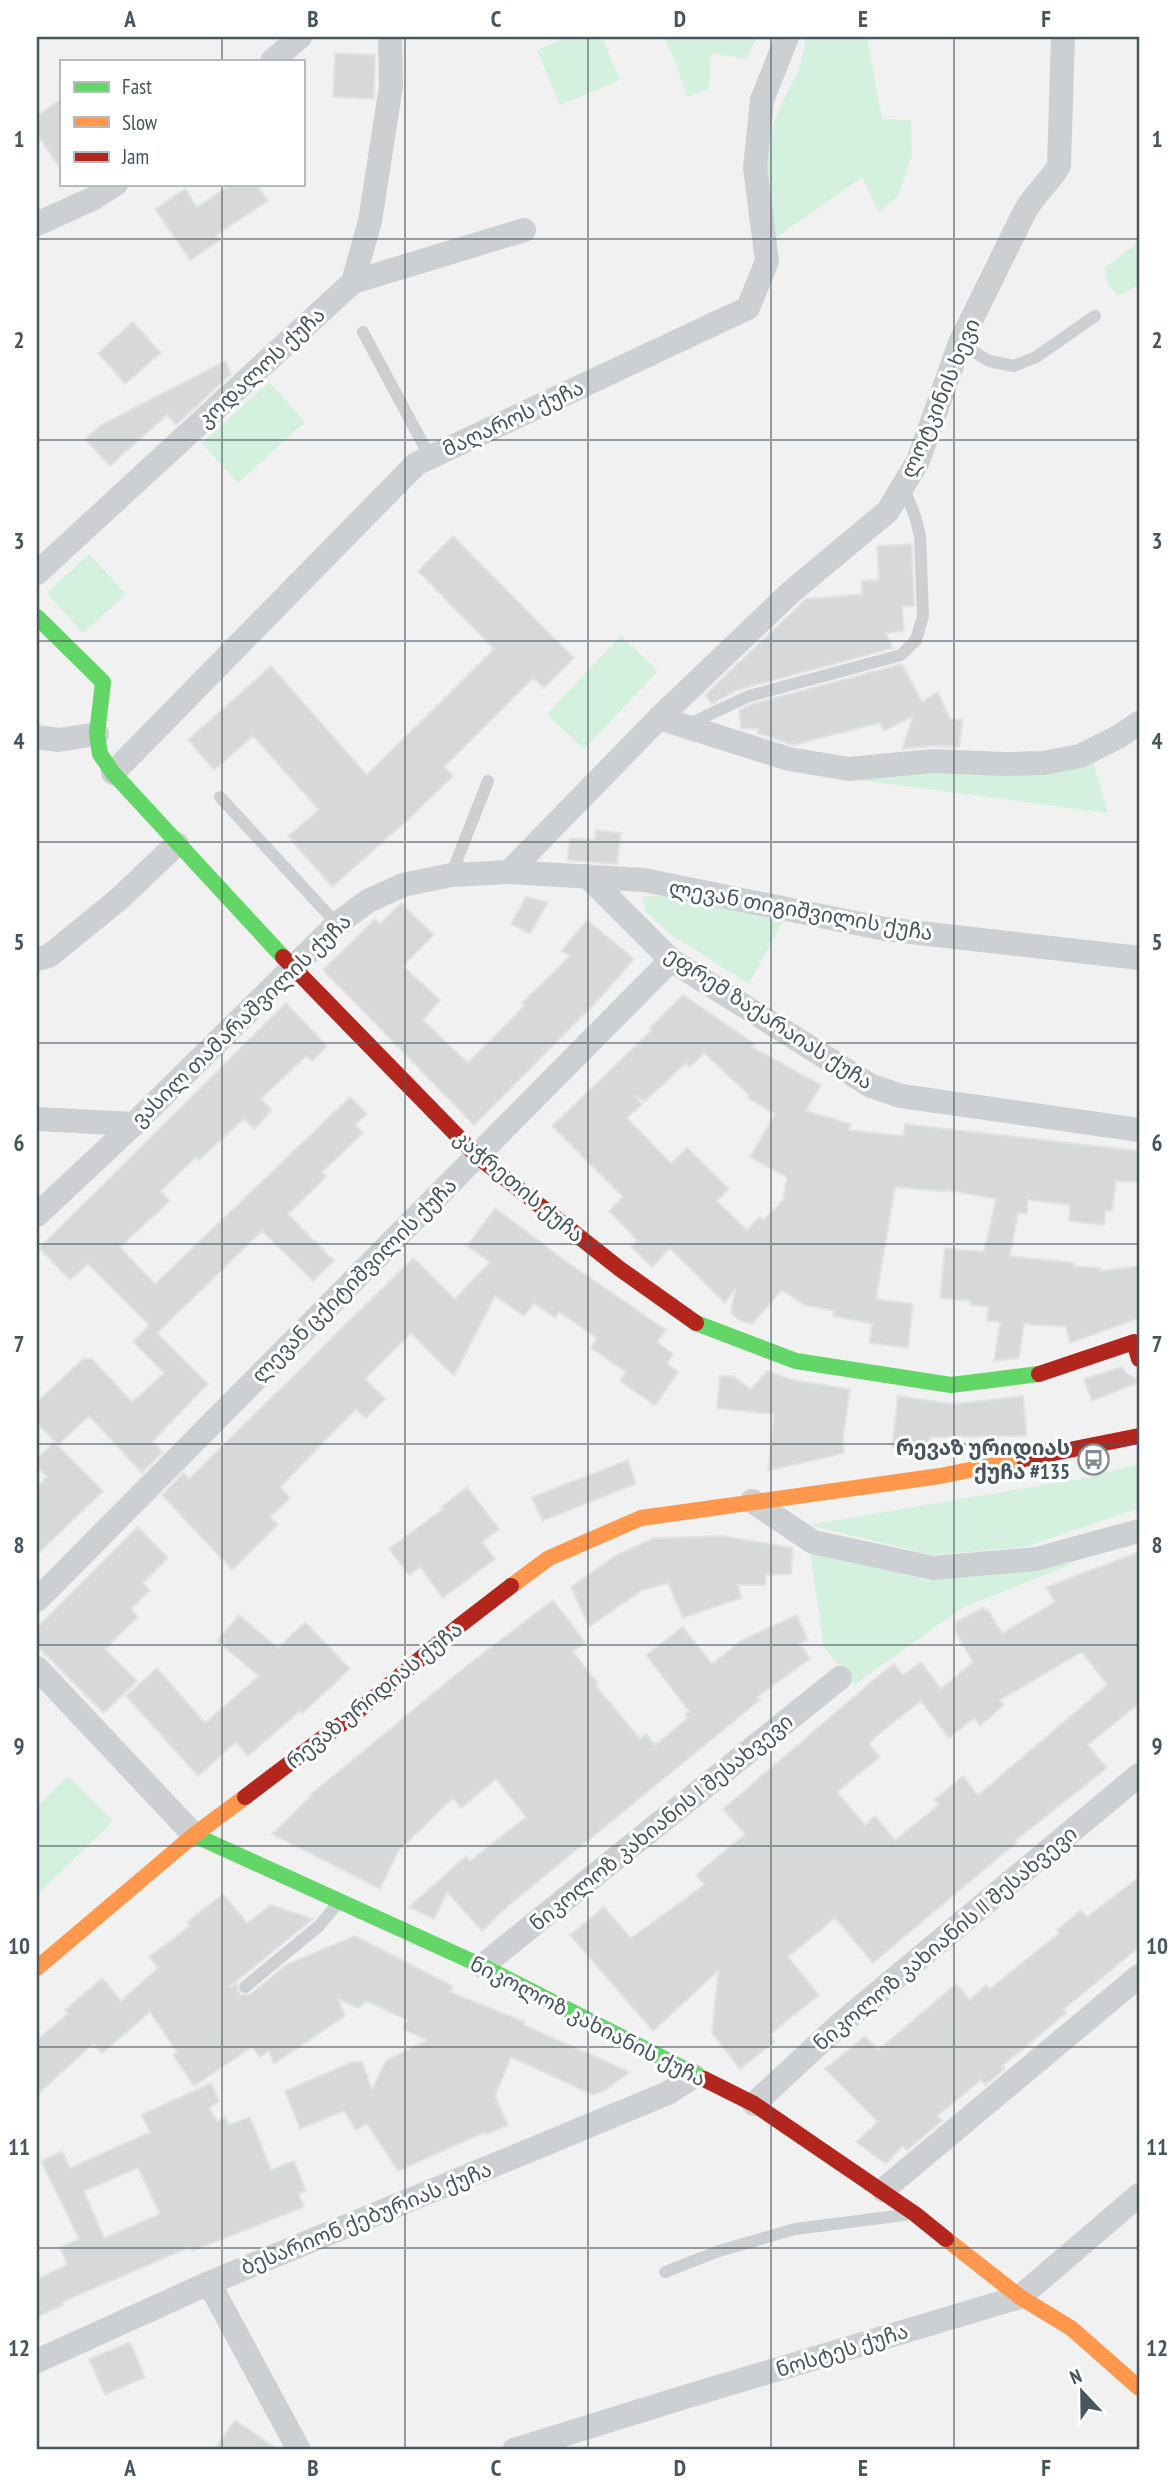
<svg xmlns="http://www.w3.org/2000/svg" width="1176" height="2487" font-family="'PT Sans Narrow','Noto Sans Georgian',sans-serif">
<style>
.green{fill:#d4f0de}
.building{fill:#d7d9d9;stroke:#e2e3e4;stroke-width:2;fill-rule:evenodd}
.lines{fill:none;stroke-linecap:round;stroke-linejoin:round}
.lane{stroke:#ccd0d2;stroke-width:12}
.street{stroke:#ccd0d2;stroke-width:24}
.fast{stroke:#63d668;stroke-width:16}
.slow{stroke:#ff974d;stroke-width:16}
.jam{stroke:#b3261e;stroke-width:16}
.grid{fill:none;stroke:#47555e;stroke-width:2;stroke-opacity:0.55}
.labels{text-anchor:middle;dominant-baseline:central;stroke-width:6;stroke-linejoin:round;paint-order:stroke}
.street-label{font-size:21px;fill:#47555e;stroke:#fff}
.poi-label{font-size:21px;font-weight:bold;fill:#47555e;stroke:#fff;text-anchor:end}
.neatline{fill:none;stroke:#47555e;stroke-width:2.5}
.grid-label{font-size:23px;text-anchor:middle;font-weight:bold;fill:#47555e}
</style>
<rect width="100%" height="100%" fill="#f1f1f1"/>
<path class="green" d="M 568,37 L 602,37 L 620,80 L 560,105 L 537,50 Z
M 664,37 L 757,37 L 746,59 L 711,53 L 709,89 L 687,97 L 675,61 Z
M 806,37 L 867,37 L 882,119 L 911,120 L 912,155 L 898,196 L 879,212 L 862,177 L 773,240 L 765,185 L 766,143 L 782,103 L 799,70 Z
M 1139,241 L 1139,285 L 1118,296 L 1108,285 L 1105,268 Z
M 269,382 L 305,422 L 238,483 L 202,443 Z
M 89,554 L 126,594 L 83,633 L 47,593 Z
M 621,636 L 658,671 L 584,749 L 547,714 Z
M 1093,761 L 1108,813 L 830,776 Z
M 662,896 L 784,919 L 749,984 L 667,932 L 645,911 L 642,897 Z
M 1139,1464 L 1139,1508 L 1025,1547 L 933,1555 L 808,1525 L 1090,1477 Z
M 810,1553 L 929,1580 L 1075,1563 L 962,1608 L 854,1685 L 824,1647 Z
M 68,1776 L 113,1821 L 37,1895 L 37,1807 Z"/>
<path class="building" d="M 335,53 L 375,55 L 374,99 L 333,97 Z
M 61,99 L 61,170 L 37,134 L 37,116 Z
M 232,184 L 256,184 L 268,201 L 216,235 L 220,240 L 190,260 L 155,209 L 185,189 L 197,207 Z
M 133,322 L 161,353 L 125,384 L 98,353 Z
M 225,361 L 231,374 L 176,425 L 167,415 L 110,466 L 85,439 L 101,425 Z
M 453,536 L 574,658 L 544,688 L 533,678 L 444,767 L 453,776 L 411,817 L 332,887 L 288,836 L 319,810 L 253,736 L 214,770 L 188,740 L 271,666 L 367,775 L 494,649 L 418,571 Z
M 912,544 L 914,606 L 902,607 L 904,631 L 886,633 L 893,648 L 737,690 L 712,704 L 705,695 L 806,599 L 862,594 L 862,581 L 879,580 L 877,546 Z
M 902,664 L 922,702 L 938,692 L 950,719 L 963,720 L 959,747 L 932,746 L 902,749 L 913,716 L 884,731 L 880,723 L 793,745 L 757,733 L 758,729 L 741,728 L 739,710 L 752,704 Z
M 596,830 L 621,833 L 617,864 L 567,860 L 570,838 L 595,840 Z
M 526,897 L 548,902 L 530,934 L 511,924 Z
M 401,903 L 434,935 L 403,966 L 440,1000 L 423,1020 L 468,1063 L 524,1006 L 522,1003 L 570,956 L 561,951 L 587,920 L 634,959 L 601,997 L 474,1125 L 323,970 L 375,919 L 380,924 Z
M 683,995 L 755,1044 L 752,1047 L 821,1085 L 806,1111 L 851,1124 L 849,1130 L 903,1136 L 905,1124 L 1139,1151 L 1139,1182 L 1116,1181 L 1112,1211 L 1106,1211 L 1104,1225 L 1069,1221 L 1070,1205 L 1028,1200 L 1027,1214 L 1018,1213 L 1010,1256 L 1074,1263 L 1074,1266 L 1100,1268 L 1099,1271 L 1139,1266 L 1139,1318 L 1070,1343 L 1066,1327 L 1024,1324 L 1019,1358 L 994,1361 L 1000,1322 L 987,1321 L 988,1307 L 970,1305 L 971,1301 L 940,1298 L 945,1248 L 984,1252 L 996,1199 L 947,1190 L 947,1192 L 895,1187 L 876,1299 L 913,1304 L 908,1348 L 869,1343 L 872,1324 L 833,1316 L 834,1311 L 804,1305 L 782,1290 L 752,1324 L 739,1320 L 731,1313 L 735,1289 L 725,1303 L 670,1248 L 652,1267 L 631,1247 L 638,1241 L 609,1211 L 623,1197 L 552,1126 L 652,1030 L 650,1028 ZM 704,1053 L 749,1095 L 748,1098 L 775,1114 L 750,1157 L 787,1177 L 783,1200 L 763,1220 L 760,1217 L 747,1230 L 717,1201 L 729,1189 L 687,1148 L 671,1163 L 627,1118 L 642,1104 L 634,1095 L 645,1101 L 686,1063 L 690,1067 Z
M 286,1003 L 327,1046 L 312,1061 L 306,1056 L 261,1099 L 272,1110 L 254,1129 L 244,1119 L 199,1160 L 196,1157 L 161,1191 L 170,1201 L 120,1247 L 155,1284 L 350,1097 L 367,1114 L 355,1125 L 363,1133 L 322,1172 L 326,1177 L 288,1214 L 334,1261 L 313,1281 L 262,1231 L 157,1333 L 208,1384 L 152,1442 L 163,1452 L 142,1473 L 89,1416 L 58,1445 L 37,1423 L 37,1402 L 83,1359 L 92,1359 L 132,1402 L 164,1373 L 133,1342 L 149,1325 L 88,1264 L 70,1280 L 39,1248 Z
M 495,1208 L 564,1260 L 666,1330 L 657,1342 L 673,1354 L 667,1363 L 678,1372 L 655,1405 L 620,1381 L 626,1372 L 591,1348 L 597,1338 L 559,1312 L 555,1318 L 534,1303 L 524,1316 L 495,1296 L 454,1376 L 411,1333 L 365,1379 L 385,1399 L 366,1418 L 356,1409 L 280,1487 L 290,1498 L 270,1517 L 278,1525 L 232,1570 L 162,1495 L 183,1473 L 189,1479 L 413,1258 L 455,1299 L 490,1262 L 467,1246 Z
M 1122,1367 L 1126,1373 L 1135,1378 L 1137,1383 L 1092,1401 L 1084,1379 Z
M 767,1371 L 793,1380 L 850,1389 L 843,1438 L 844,1453 L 768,1471 L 774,1414 L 717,1408 L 720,1376 L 733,1376 L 751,1389 Z
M 898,1396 L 953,1404 L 1023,1396 L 1027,1436 L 930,1437 L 929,1444 L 892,1447 Z
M 54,1442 L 103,1491 L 37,1555 L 37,1487 L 47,1477 L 37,1467 L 37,1459 Z
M 628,1460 L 636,1484 L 542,1521 L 532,1497 Z
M 467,1487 L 499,1529 L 482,1542 L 495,1559 L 443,1598 L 420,1567 L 409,1575 L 389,1549 L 443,1509 L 441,1507 Z
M 138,1527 L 168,1558 L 143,1583 L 150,1590 L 131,1609 L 138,1617 L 105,1649 L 137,1681 L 104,1713 L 37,1646 L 37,1628 Z
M 724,1536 L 793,1548 L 791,1574 L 766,1575 L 765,1585 L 738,1585 L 741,1598 L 683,1618 L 668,1583 L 641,1591 L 589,1627 L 571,1587 L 616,1555 L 654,1538 Z
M 1139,1552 L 1139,1703 L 1088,1745 L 1107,1768 L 1016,1840 L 1017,1842 L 873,1963 L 835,1918 L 788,1957 L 819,1995 L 769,2035 L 774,2042 L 740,2069 L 712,2033 L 718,1971 L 653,2031 L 570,1935 L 604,1907 L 631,1938 L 704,1885 L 696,1875 L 745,1834 L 723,1809 L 877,1677 L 894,1664 L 903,1675 L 921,1662 L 941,1689 L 973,1662 L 954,1630 L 957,1628 L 954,1623 L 984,1607 L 986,1611 L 988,1610 L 1002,1633 L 1055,1602 L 1046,1587 ZM 1082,1652 L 1107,1685 L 978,1795 L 963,1776 L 934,1800 L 939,1805 L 895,1840 L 875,1816 L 865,1825 L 837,1792 L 880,1757 L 869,1744 L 874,1738 L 921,1701 L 949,1738 L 974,1718 L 980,1726 L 1004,1705 L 1000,1700 Z
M 553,1600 L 585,1642 L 573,1652 L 598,1684 L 596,1686 L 640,1739 L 646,1734 L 655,1745 L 688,1718 L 685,1714 L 689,1711 L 646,1655 L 683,1627 L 712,1664 L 742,1640 L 797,1615 L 808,1640 L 800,1644 L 810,1659 L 757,1697 L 760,1700 L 509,1905 L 482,1931 L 447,1892 L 434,1919 L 409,1907 L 466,1856 L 470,1861 L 526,1817 L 496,1779 L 461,1808 L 453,1798 L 399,1850 L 380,1889 L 272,1834 L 311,1796 L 310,1795 L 464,1668 Z
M 239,1615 L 278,1648 L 305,1622 L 350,1669 L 302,1714 L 300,1711 L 248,1756 L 236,1742 L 198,1776 L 126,1696 L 157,1668 L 205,1723 L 259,1676 L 217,1641 Z
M 1139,1877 L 1139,1947 L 1064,2009 L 1066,2013 L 1002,2066 L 1005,2069 L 985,2085 L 981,2080 L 937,2116 L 942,2121 L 907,2150 L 903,2146 L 886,2164 L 856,2142 L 878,2122 L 825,2069 L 865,2036 L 878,2050 L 956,1984 L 970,2000 L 986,1985 L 990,1989 L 1059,1933 L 1057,1930 L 1081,1910 L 1087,1917 Z
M 223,1894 L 247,1923 L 271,1905 L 313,1919 L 229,1987 L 237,1984 L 237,1989 L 241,1995 L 251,1994 L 287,1964 L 355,1936 L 453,1986 L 450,1992 L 525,2022 L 524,2025 L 630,2072 L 604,2091 L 593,2095 L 511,2057 L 495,2096 L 508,2125 L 486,2135 L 485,2132 L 398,2171 L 367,2124 L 356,2130 L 344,2111 L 300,2129 L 285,2091 L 352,2062 L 362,2062 L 372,2089 L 386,2061 L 427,2040 L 403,2029 L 407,2020 L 367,2001 L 358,2008 L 338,1999 L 345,2016 L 274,2064 L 269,2051 L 260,2057 L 252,2047 L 194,2086 L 173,2055 L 177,2052 L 150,2012 L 102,2053 L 93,2044 L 37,2095 L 37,2040 L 68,2014 L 65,2010 L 102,1978 L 121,2001 L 158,1968 L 149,1957 L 190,1926 L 187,1922 Z
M 211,2083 L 219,2101 L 209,2108 L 217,2121 L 225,2117 L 229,2125 L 250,2117 L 271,2170 L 294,2161 L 306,2191 L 299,2194 L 304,2207 L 192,2251 L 190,2247 L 62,2302 L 63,2305 L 37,2317 L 37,2279 L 67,2265 L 60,2247 L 79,2239 L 41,2161 L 62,2151 L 70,2168 L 150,2132 L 141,2115 ZM 138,2168 L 160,2214 L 104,2238 L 84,2191 Z
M 130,2342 L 145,2377 L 105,2395 L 89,2359 Z
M 235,2420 L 279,2450 L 214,2450 Z"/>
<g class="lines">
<path class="lane" d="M 363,332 L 430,457
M 960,343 L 989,361 L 1014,366 L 1036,357 L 1095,316
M 687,725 L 749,696 L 901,655 L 916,640 L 923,616 L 920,536 L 915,516 L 903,486
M 220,797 L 337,924
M 451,875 L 488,781
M 245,1987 L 319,1926 L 338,1903
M 665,2272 L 719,2251 L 795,2229 L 904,2215"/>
<path class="street" d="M 272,61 L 300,37
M 37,224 L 94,198 L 116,184
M 353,282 L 370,221 L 391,86 L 390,37
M 37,573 L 353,282 L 524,230
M 659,718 L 789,759 L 849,769 L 933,761 L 1005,764 L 1043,763 L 1080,756 L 1118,737 L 1139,723
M 37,737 L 58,740 L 97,734
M 113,773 L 416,464 L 748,308 L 767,261 L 755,168 L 762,100 L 787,37
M 509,872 L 659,718 L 791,592 L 888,511 L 918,461 L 960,343 L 1024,213 C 1034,194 1048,184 1059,166 L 1063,37
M 587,876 L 671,960 L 871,1086 L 901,1096 L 1139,1130
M 37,959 L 49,956 L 119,899 L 177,844
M 37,1119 L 134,1124
M 37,1215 L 134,1124 L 337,924 L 368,901 L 403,885 L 451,875 L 509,872 L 644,880 L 885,929 L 1139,958
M 752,1501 L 813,1542 L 933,1568 L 1036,1559 L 1139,1531
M 37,1600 L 671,960
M 37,1668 L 194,1835
M 482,1966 L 840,1678
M 754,2104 L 838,2026 L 1139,1775
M 883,2190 L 1139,1976
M 209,2283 L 299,2450
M 37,2361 L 209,2283 L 668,2093 L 694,2076
M 514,2450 L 688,2396 L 1020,2297 L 1139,2195"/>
<path class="fast" d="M 37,617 L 103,682 L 97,734 L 100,754 L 113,773 L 283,957
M 696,1323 L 796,1361 L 951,1385 L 1039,1374
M 194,1835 L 482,1966 L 704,2079"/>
<path class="slow" d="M 511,1586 L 549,1558 L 641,1518 L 940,1476 L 1024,1459
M 37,1968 L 194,1835 L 245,1797
M 946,2239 L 1020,2297 L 1071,2328 L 1139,2388"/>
<path class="jam" d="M 283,957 L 477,1156 L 620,1269 L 696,1323
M 1039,1374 L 1134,1342 L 1139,1359
M 1024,1459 L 1139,1436
M 245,1797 L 357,1712 L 459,1626 L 511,1586
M 704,2079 L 754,2104 L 915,2214 L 946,2239"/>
</g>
<path class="grid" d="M 222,37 L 222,61M 405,37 L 405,2450M 588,37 L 588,2450M 771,37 L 771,2450M 954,37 L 954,2450M 222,184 L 222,2450M 37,239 L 1139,239M 37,440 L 1139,440M 37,641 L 1139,641M 37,842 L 1139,842M 37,1043 L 1139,1043M 37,1244 L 1139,1244M 37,1444 L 1139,1444M 37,1645 L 1139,1645M 37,1846 L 1139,1846M 37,2047 L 1139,2047M 37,2248 L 1139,2248"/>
<defs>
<symbol id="bus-ring" viewBox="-11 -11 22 22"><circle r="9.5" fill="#fff" stroke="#828c91" stroke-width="1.5"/><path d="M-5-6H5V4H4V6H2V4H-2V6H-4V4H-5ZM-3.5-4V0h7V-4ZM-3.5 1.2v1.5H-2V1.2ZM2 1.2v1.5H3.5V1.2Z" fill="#828c91"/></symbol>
</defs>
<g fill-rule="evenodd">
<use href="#bus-ring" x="1076" y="1442" width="35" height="35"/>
</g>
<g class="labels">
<g class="street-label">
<text transform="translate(261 367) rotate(-43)">კოდალოს ქუჩა</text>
<text transform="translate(940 398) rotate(-67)">ლოტკინის ხევი</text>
<text transform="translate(513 418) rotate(-25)">მაღაროს ქუჩა</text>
<text transform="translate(801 910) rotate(10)">ლევან თიგიშვილის ქუჩა</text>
<text transform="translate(769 1018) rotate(33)">ეფრემ ზაქარაიას ქუჩა</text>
<text transform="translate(241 1020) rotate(-44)">ვასილ თამარაშვილის ქუჩა</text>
<text transform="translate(519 1186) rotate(40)">კაჭრეთის ქუჩა</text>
<text transform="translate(354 1280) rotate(-45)">ლევან ცქიტიშვილის ქუჩა</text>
<text transform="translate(374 1695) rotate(-39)">რევაზ ურიდიას ქუჩა</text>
<text transform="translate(661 1822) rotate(-39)">ნიკოლოზ კახიანის I შესახვევი</text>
<text transform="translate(945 1938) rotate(-40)">ნიკოლოზ კახიანის II შესახვევი</text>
<text transform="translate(588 2021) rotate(27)">ნიკოლოზ კახიანის ქუჩა</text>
<text transform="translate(366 2218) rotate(-22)">ბესარიონ ქებურიას ქუჩა</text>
<text transform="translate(842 2350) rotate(-17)">ნოსტეს ქუჩა</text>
</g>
<g class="poi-label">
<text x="1070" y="1447">რევაზ ურიდიას<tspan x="1070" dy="24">ქუჩა #135</tspan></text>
</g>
</g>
<rect width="1176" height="2487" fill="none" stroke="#ffffff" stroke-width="77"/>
<rect x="60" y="60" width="245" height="126" fill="#ffffff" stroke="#b5bbbf" stroke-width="2"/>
<rect x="74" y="82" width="35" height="10" fill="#63d668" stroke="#b5bbbf" stroke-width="2"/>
<text x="122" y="94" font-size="21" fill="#47555e">Fast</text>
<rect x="74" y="117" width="35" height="10" fill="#ff974d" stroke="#b5bbbf" stroke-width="2"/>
<text x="122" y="130" font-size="21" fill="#47555e">Slow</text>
<rect x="74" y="152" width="35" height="10" fill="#b3261e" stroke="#b5bbbf" stroke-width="2"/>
<text x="122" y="164" font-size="21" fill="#47555e">Jam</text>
<g transform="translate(1082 2392) rotate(338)" stroke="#ffffff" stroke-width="5" paint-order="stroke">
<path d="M0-5L12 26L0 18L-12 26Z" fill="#47555e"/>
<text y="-10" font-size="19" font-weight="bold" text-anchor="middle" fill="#47555e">N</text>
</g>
<rect x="38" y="38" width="1100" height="2410" class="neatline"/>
<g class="grid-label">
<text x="130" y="27">A</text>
<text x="313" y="27">B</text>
<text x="496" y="27">C</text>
<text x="680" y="27">D</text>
<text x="863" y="27">E</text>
<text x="1046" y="27">F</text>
<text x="19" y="147">1</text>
<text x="1157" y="147">1</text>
<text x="19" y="348">2</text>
<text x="1157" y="348">2</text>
<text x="19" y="549">3</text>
<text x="1157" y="549">3</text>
<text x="19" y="749">4</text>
<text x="1157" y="749">4</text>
<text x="19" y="950">5</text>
<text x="1157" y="950">5</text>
<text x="19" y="1151">6</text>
<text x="1157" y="1151">6</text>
<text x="19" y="1352">7</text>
<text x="1157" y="1352">7</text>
<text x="19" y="1553">8</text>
<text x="1157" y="1553">8</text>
<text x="19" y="1754">9</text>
<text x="1157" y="1754">9</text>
<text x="19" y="1954">10</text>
<text x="1157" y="1954">10</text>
<text x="19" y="2155">11</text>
<text x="1157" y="2155">11</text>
<text x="19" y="2356">12</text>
<text x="1157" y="2356">12</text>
<text x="130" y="2476">A</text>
<text x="313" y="2476">B</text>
<text x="496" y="2476">C</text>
<text x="680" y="2476">D</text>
<text x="863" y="2476">E</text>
<text x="1046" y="2476">F</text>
</g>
</svg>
